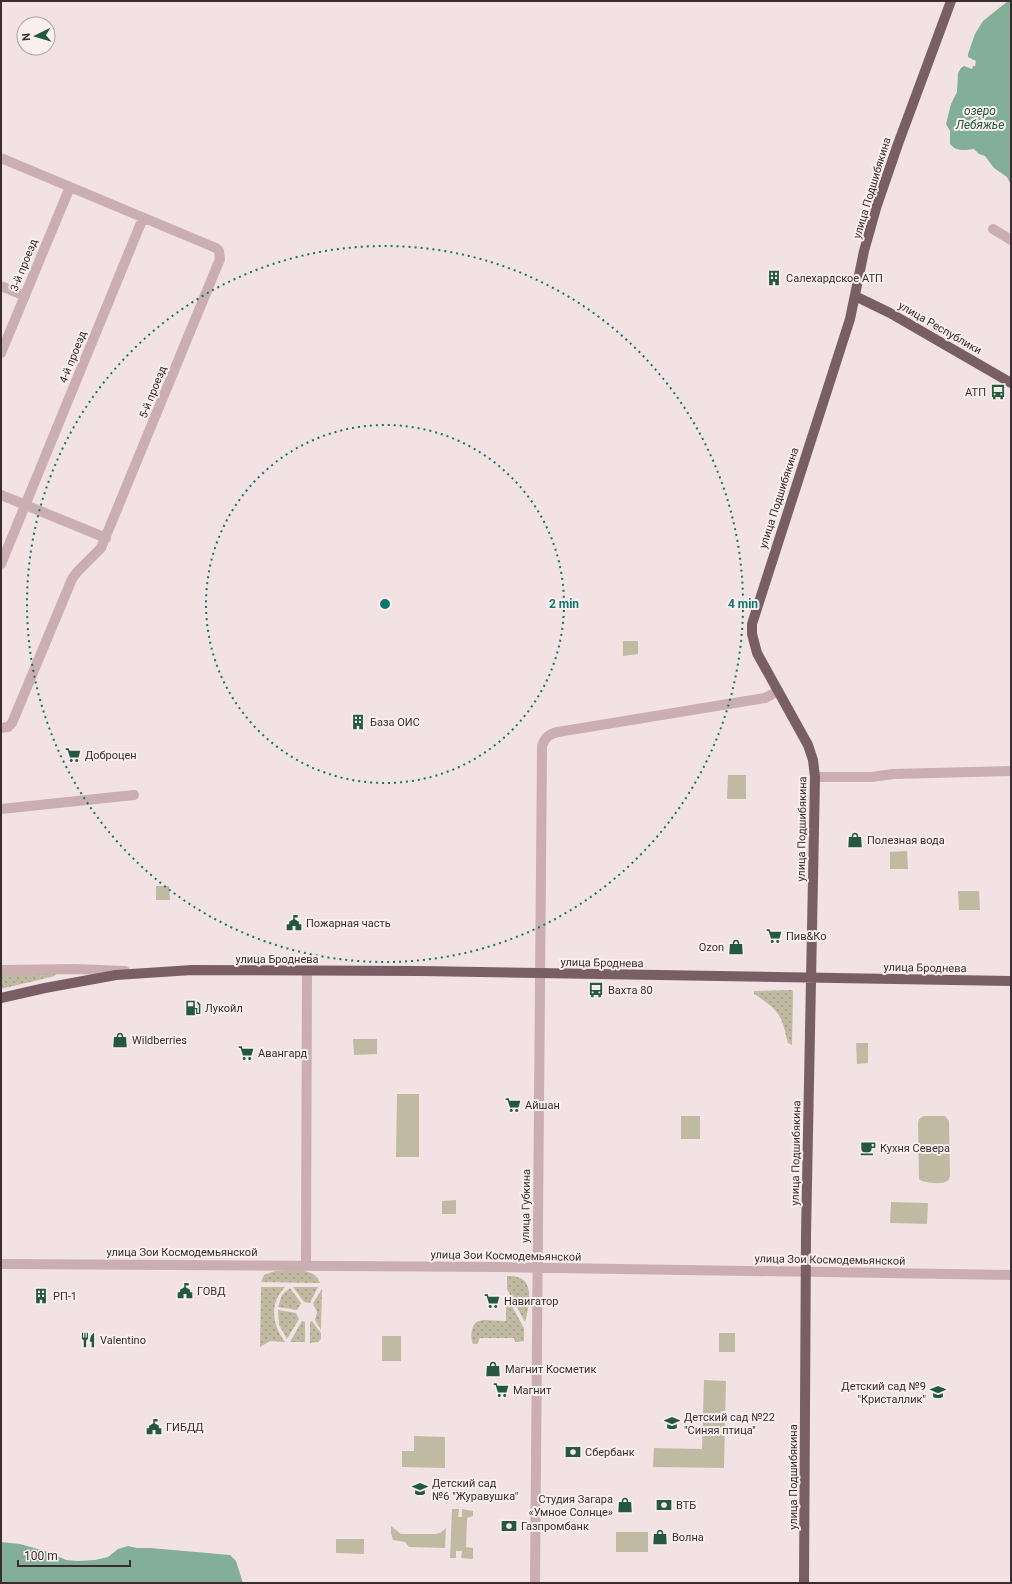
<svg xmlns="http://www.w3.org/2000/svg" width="1012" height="1584" font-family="Roboto,sans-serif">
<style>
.grass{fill:url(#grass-dots)}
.park{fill:#c1baa3}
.water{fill:#83ae97}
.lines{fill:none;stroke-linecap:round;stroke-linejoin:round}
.minor{stroke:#caaeb2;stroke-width:10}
.major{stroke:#7a5e65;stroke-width:10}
.ring{fill:none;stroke:#0f766e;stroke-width:2;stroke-dasharray:2 4}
.labels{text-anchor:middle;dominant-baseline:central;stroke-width:4;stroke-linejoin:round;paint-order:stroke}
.street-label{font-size:11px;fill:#3a2c30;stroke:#faefef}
.poi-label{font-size:11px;fill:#3a2c30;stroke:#faefef;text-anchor:start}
.water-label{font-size:12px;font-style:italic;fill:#24593e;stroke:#faefef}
.centre{fill:#0f766e;stroke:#faefef;stroke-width:2}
.ring-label{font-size:12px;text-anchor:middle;font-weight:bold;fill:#0f766e;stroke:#faefef;stroke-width:4;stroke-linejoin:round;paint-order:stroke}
</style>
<defs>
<pattern id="grass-dots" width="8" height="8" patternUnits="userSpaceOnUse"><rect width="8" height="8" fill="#c1baa3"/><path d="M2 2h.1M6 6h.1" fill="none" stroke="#9e9785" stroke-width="1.8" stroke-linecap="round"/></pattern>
</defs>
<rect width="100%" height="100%" fill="#f2e2e3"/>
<path class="grass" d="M 1,973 L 56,974 L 55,976 L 1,989 Z
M 792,990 L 793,992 L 792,1045 L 788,1043 C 786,1037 785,1030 783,1024 C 778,1009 766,1002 754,994 L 754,991 Z
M 275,1271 C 288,1271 315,1266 320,1283 L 261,1282 L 264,1275 Z
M 507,1276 C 511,1276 516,1276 520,1278 C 535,1284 528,1310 525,1322 L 507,1289 Z
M 261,1287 L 285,1287 C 269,1304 272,1324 285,1342 L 270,1341 L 260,1347 Z
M 293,1287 L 318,1287 L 310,1303 L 304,1302 Z
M 290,1288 L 301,1303 L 297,1310 L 278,1307 L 282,1295 Z
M 322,1289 L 321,1330 L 315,1320 L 317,1312 L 313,1303 Z
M 506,1295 L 524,1328 L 524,1341 L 515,1342 L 514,1338 L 480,1338 L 477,1344 L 473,1344 C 470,1337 471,1328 476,1322 L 483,1320 L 506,1321 Z
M 278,1310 L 296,1313 L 299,1319 L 287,1339 L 279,1325 Z
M 302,1321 L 305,1322 L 305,1342 L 290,1342 Z
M 312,1321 L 321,1333 L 321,1339 L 318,1342 L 310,1343 L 310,1322 Z"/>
<path class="park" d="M 623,641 L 638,641 L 638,654 L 623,656 Z
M 728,775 L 746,775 L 746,799 L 727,799 Z
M 907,851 L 908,869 L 890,869 L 890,852 Z
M 156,886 L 169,886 L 170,900 L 156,900 Z
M 958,891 L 979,891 L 980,910 L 959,910 Z
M 353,1039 L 377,1039 L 377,1054 L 354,1055 Z
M 856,1043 L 868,1043 L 868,1063 L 857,1064 Z
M 397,1094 L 419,1094 L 419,1157 L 396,1157 Z
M 681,1116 L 700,1116 L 700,1139 L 681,1139 Z
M 924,1116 L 945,1116 L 949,1121 L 950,1176 C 949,1179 949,1180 947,1181 C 942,1185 923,1183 919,1179 L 918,1124 L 919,1119 Z
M 456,1200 L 456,1214 L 442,1214 L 442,1201 Z
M 891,1202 L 928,1203 L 927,1224 L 890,1223 Z
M 719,1333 L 735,1333 L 735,1352 L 719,1352 Z
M 382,1336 L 401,1336 L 401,1361 L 382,1361 Z
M 704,1380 L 726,1381 L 724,1468 L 653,1467 L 654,1448 L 702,1449 Z
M 414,1436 L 445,1437 L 445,1468 L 402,1467 L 402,1451 L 414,1451 Z
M 452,1509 L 459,1509 L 458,1517 L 462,1517 L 462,1509 L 473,1511 L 473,1516 L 467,1518 L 466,1547 L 473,1548 L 473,1559 L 461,1558 L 462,1551 L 456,1551 L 456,1558 L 450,1558 Z
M 391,1526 L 401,1534 L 435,1534 L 440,1533 L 446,1528 L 445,1548 L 409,1547 L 405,1542 L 393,1540 L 391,1533 Z
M 616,1532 L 648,1532 L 648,1552 L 616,1552 Z
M 336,1539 L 364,1539 L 364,1554 L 336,1553 Z"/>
<path class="water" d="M 1008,1 L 1011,1 L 1011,185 L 1007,177 L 994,168 L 985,156 L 979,154 L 974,149 C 964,150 957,152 950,144 L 950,131 L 946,124 L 951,104 L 957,92 L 958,73 L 961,68 L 964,66 L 972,69 L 973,66 L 975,66 L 976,61 L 968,57 L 968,54 L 975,34 L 983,21 Z
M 1,1542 L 20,1544 L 48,1552 L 66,1560 L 78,1561 L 95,1560 L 108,1557 L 118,1549 L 128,1546 L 137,1548 L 150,1548 L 230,1555 L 236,1561 L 243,1583 L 1,1583 Z"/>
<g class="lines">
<path class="minor" d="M 1,158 L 216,248 L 219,251 L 220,259 L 101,548 L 77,572 L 72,579 L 12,723 L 8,727 L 1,728
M 993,229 L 1011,240
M 1,286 L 25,296
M 1,353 L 70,187
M 1,495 L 106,538
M 1,564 L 143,218
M 815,777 L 871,777 L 893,774 L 1011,771
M 1,809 L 134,795
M 1,970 L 75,969 L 125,971
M 1,1264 L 499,1267 L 1011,1275
M 306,1265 L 307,971
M 535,1583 L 542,746 C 545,737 549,734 558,732 L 765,698 L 778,691"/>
<path class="major" d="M 855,296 L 890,313 L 1011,383
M 1,998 L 45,988 L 116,975 L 192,970 L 420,971 L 1011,981
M 804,1583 L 806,1235 L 815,777 L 813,760 L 808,745 L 757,653 L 752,634 L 752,624 L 850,319 L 864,251 L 877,205 L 898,144 L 951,1"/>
</g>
<g class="ring">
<circle cx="385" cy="604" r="179"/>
<circle cx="385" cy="604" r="358"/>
</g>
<defs>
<symbol id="building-bare" viewBox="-9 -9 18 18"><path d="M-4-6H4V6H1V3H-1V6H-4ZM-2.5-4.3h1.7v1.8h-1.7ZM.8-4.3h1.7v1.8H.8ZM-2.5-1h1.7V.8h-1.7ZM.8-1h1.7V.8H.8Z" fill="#24593e" stroke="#faefef" stroke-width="2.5" paint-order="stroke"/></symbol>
<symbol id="bus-bare" viewBox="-9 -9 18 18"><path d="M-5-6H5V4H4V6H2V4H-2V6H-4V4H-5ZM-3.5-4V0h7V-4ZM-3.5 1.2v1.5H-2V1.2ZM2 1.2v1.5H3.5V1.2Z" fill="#24593e" stroke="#faefef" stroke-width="2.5" paint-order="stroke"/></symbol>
<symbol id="supermarket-bare" viewBox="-9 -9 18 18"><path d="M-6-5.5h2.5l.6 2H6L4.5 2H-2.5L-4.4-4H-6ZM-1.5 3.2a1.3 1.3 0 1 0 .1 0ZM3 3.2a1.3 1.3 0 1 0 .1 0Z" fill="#24593e" stroke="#faefef" stroke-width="2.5" paint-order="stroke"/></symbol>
<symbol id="shop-bare" viewBox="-9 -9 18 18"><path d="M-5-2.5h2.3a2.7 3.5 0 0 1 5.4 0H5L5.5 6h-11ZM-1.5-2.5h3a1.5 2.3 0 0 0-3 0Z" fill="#24593e" stroke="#faefef" stroke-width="2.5" paint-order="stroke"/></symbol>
<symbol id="civic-bare" viewBox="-9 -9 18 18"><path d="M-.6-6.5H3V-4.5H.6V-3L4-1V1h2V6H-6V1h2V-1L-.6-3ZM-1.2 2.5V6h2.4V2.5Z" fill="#24593e" stroke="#faefef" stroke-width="2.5" paint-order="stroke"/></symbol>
<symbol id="fuel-bare" viewBox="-9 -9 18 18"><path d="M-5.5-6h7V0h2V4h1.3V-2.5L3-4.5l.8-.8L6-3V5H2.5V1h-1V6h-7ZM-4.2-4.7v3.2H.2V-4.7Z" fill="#24593e" stroke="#faefef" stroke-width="2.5" paint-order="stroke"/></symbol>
<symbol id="cafe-bare" viewBox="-9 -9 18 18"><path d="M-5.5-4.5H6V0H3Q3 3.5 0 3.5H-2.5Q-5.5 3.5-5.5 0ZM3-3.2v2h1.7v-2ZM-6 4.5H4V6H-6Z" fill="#24593e" stroke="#faefef" stroke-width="2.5" paint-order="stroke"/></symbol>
<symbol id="restaurant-bare" viewBox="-9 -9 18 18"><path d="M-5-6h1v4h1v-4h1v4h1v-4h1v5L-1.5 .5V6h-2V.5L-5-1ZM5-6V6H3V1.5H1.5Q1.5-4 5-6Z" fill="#24593e" stroke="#faefef" stroke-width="2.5" paint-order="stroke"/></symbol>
<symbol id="school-bare" viewBox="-9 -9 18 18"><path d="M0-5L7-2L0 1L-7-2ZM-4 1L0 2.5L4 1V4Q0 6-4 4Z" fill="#24593e" stroke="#faefef" stroke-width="2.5" paint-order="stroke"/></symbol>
<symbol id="bank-bare" viewBox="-9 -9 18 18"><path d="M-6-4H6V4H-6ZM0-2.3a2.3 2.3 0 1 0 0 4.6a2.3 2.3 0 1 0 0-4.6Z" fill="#24593e" stroke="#faefef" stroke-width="2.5" paint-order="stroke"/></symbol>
</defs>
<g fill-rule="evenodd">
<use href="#building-bare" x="763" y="267" width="22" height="22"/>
<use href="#bus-bare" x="987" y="381" width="22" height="22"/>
<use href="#building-bare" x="347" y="711" width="22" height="22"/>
<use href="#supermarket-bare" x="62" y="744" width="22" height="22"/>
<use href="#shop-bare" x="844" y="829" width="22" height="22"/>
<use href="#civic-bare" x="283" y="912" width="22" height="22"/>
<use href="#supermarket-bare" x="763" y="925" width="22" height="22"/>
<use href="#shop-bare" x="725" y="936" width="22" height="22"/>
<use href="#bus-bare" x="585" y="979" width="22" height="22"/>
<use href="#fuel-bare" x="182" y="997" width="22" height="22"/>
<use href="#shop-bare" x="109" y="1029" width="22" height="22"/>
<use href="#supermarket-bare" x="235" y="1042" width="22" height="22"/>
<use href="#supermarket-bare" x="502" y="1094" width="22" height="22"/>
<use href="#cafe-bare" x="857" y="1137" width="22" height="22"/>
<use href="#civic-bare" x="174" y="1280" width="22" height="22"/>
<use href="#building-bare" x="30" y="1285" width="22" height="22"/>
<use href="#supermarket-bare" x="481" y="1290" width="22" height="22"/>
<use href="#restaurant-bare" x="77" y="1329" width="22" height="22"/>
<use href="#shop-bare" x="482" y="1358" width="22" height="22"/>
<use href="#supermarket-bare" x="490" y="1379" width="22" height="22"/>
<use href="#school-bare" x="927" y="1381" width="22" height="22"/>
<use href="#school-bare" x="661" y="1412" width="22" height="22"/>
<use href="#civic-bare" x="143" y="1416" width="22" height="22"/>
<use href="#bank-bare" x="562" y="1441" width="22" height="22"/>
<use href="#school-bare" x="409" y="1478" width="22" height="22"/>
<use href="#shop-bare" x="614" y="1494" width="22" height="22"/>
<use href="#bank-bare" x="653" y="1494" width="22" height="22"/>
<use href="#bank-bare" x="498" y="1515" width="22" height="22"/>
<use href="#shop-bare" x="649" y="1526" width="22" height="22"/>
</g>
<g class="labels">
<g class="street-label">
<text transform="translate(872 188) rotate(-73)">улица Подшибякина</text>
<text transform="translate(24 265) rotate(-68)">3-й проезд</text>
<text transform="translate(940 328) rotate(30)">улица Республики</text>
<text transform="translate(73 357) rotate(-68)">4-й проезд</text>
<text transform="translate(153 392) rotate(-68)">5-й проезд</text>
<text transform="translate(779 498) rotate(-72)">улица Подшибякина</text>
<text transform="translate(802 829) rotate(-89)">улица Подшибякина</text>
<text x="277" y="959">улица Броднева</text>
<text transform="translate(602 963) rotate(1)">улица Броднева</text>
<text transform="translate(925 968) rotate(1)">улица Броднева</text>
<text transform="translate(796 1153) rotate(-89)">улица Подшибякина</text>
<text transform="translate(526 1206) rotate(-89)">улица Губкина</text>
<text x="182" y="1252">улица Зои Космодемьянской</text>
<text transform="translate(506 1256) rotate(1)">улица Зои Космодемьянской</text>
<text transform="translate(830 1260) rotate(1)">улица Зои Космодемьянской</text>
<text transform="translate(793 1477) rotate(-90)">улица Подшибякина</text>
</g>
<g class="poi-label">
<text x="786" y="278">Салехардское АТП</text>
<text x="986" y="392" text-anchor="end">АТП</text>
<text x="370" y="722">База ОИС</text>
<text x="85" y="755">Доброцен</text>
<text x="867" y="840">Полезная вода</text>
<text x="306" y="923">Пожарная часть</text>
<text x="786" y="936">Пив&amp;Ко</text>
<text x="724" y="947" text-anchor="end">Ozon</text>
<text x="608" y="990">Вахта 80</text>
<text x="205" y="1008">Лукойл</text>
<text x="132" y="1040">Wildberries</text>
<text x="258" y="1053">Авангард</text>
<text x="525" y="1105">Айшан</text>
<text x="880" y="1148">Кухня Севера</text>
<text x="197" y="1291">ГОВД</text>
<text x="53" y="1296">РП-1</text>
<text x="504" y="1301">Навигатор</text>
<text x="100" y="1340">Valentino</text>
<text x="505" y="1369">Магнит Косметик</text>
<text x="926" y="1386" text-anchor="end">Детский сад №9<tspan x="926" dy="13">"Кристаллик"</tspan></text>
<text x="513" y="1390">Магнит</text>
<text x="684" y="1417">Детский сад №22<tspan x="684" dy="13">"Синяя птица"</tspan></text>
<text x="166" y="1427">ГИБДД</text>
<text x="585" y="1452">Сбербанк</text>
<text x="432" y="1483">Детский сад<tspan x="432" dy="13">№6 "Журавушка"</tspan></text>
<text x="613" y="1499" text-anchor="end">Студия Загара<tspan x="613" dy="13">«Умное Солнце»</tspan></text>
<text x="676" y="1505">ВТБ</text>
<text x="521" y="1526">Газпромбанк</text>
<text x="672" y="1537">Волна</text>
</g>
<g class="water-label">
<text x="980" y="111">озеро<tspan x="980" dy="14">Лебяжье</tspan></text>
</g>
</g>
<circle cx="385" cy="604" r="6" class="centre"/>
<g class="ring-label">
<text x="564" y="608">2 min</text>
<text x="743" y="608">4 min</text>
</g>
<rect width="1012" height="1584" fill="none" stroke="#3a2c30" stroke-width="4"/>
<g transform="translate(36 36) rotate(265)"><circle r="19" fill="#faefef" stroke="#ada1a3"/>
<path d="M0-3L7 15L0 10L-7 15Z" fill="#24593e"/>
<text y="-6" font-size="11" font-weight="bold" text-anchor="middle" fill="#3a2c30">N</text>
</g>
<path d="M18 1560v6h112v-6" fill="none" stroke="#3a2c30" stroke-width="2"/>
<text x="24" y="1560" font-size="12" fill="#3a2c30" stroke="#faefef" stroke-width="3" paint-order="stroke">100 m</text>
</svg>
